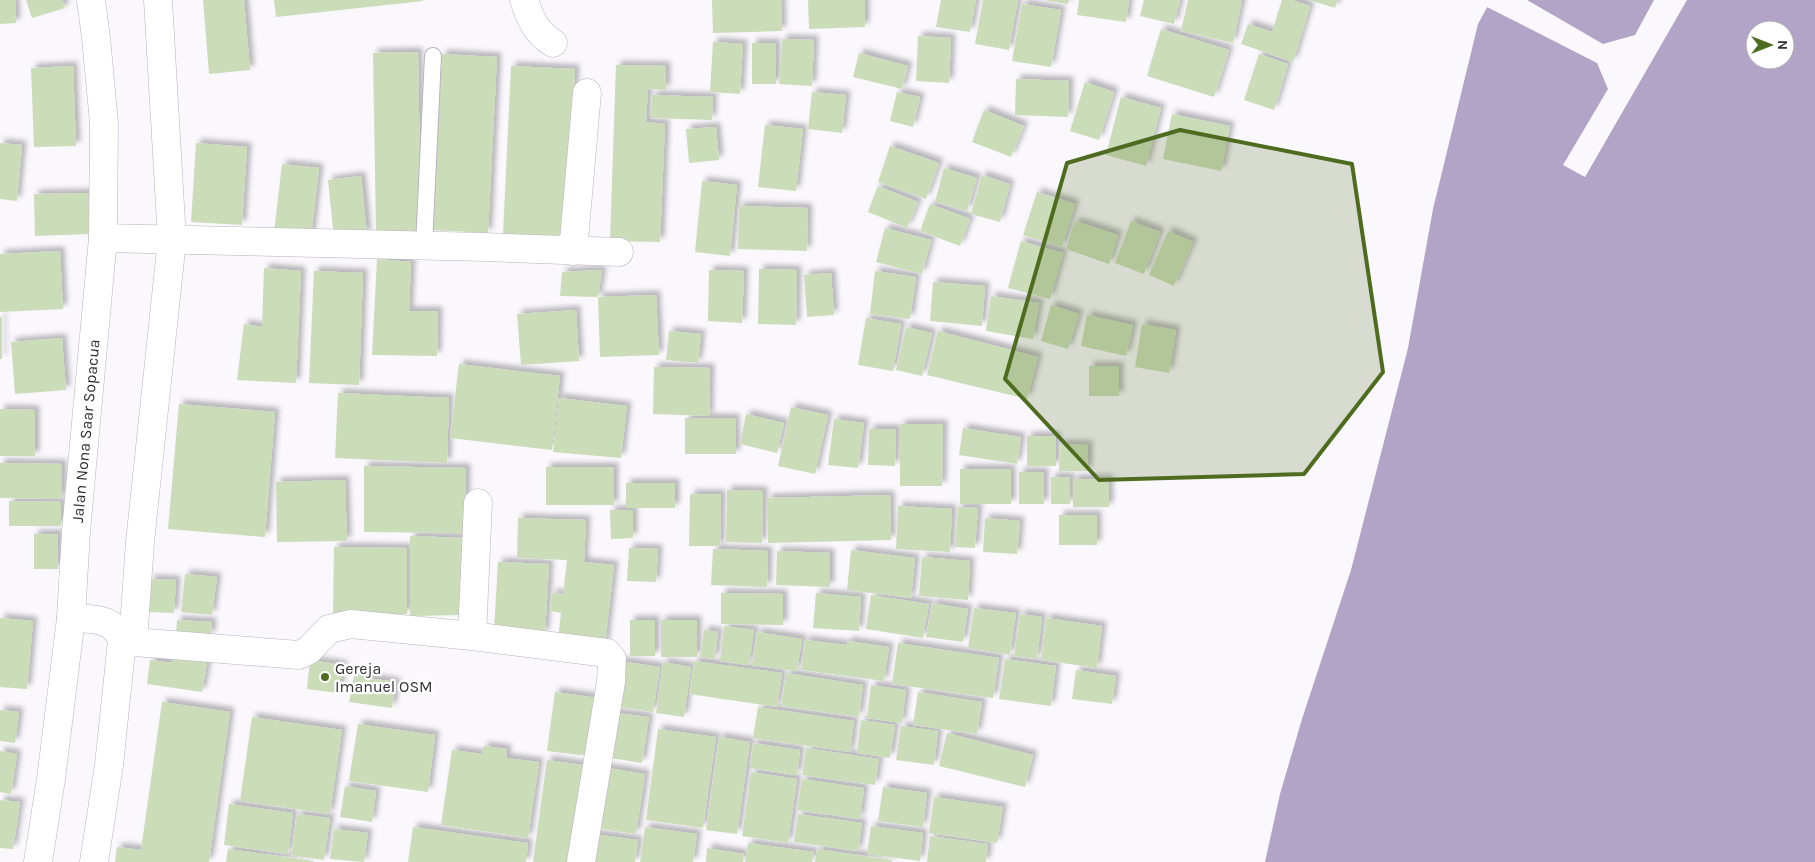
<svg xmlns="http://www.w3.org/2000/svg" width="1815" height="862" font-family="Karla,sans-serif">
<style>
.water{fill:#b2a4c6;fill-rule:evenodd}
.pier{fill:#faf8fd}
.building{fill:#cbdcb9;filter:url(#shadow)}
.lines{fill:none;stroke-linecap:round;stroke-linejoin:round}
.lane-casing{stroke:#b7b2bf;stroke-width:18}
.street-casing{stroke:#b7b2bf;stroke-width:29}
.secondary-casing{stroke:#b7b2bf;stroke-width:29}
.lane{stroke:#fff;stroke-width:16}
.street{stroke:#fff;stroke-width:28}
.secondary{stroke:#fff;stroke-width:28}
.marked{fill:#4e6c20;fill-opacity:0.2;stroke:#4e6c20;stroke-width:4;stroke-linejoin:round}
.poi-dot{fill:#4e6c20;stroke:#fff;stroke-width:2}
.labels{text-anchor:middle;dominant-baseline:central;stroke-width:4.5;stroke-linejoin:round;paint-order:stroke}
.street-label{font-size:16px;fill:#333136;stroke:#fff}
.poi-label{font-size:16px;fill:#333136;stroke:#fff;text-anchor:start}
</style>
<defs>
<filter id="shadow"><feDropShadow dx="4.5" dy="-4.5" stdDeviation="2.5" flood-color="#0004"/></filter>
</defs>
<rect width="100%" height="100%" fill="#faf8fd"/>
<path class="water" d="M 1491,0 L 1815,0 L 1815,862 L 1265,862 L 1280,794 L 1302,719 L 1351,570 L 1408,348 L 1433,209 L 1478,24 ZM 1755,30 L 1785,30 L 1785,60 L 1755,60 Z"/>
<path class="pier" d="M 1488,0 L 1527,0 L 1603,44 L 1635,35 L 1654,0 L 1687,0 L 1585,177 L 1563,165 L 1608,89 L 1597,63 L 1485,6 Z"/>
<path class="building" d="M 0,0 L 15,0 L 16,23 L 0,24 Z
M 26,0 L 62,0 L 65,8 L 32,18 Z
M 203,0 L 244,0 L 250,70 L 209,74 Z
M 274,0 L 422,0 L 423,1 L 276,17 Z
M 712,0 L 781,0 L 782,31 L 713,33 Z
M 808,0 L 865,0 L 865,27 L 809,29 Z
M 941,0 L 976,0 L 970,32 L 936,27 Z
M 983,0 L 1018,0 L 1009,50 L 975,44 Z
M 1044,0 L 1069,0 L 1068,4 Z
M 1079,0 L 1129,0 L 1126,22 L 1077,15 Z
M 1144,0 L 1180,0 L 1174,24 L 1140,16 Z
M 1188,0 L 1242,0 L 1233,43 L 1181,31 Z
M 1282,0 L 1292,0 L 1310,6 L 1293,62 L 1241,44 L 1248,24 L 1272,32 Z
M 1309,0 L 1337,0 L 1335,8 Z
M 1022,4 L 1061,10 L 1051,67 L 1012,61 Z
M 1161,29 L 1229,50 L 1214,97 L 1147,76 Z
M 918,36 L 951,38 L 949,83 L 916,81 Z
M 782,39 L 814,40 L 812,86 L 779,84 Z
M 713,42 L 743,44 L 740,94 L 710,92 Z
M 752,43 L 776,43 L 776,84 L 752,84 Z
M 418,52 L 421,232 L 376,233 L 373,53 Z
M 859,53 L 908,66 L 902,89 L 853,77 Z
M 442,54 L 497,57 L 488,233 L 432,230 Z
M 1259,54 L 1288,64 L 1274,110 L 1244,100 Z
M 616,65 L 666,66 L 666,90 L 648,89 L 646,122 L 665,124 L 660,242 L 610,241 Z
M 73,66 L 76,146 L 34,147 L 31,68 Z
M 511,66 L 575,69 L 566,239 L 503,235 Z
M 1016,79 L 1069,81 L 1068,117 L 1015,115 Z
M 1085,82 L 1114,92 L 1099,140 L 1070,131 Z
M 812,92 L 846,95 L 842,133 L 808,129 Z
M 897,92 L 920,97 L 913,127 L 890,121 Z
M 652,95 L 713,97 L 712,120 L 651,118 Z
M 1121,97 L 1161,108 L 1146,166 L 1106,155 Z
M 984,110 L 1024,126 L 1011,157 L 972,142 Z
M 1172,114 L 1230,126 L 1221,171 L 1163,159 Z
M 765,125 L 803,129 L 796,191 L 758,187 Z
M 716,127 L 719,160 L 689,163 L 686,129 Z
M 0,143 L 22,145 L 17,201 L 0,199 Z
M 196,143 L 247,147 L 242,225 L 191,222 Z
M 890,146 L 939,163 L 926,199 L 878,182 Z
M 282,164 L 319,168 L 311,237 L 274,233 Z
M 944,168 L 977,178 L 967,211 L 935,202 Z
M 982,175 L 1010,184 L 1000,222 L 971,214 Z
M 361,176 L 367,234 L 334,238 L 328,180 Z
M 702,181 L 737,185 L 730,256 L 695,252 Z
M 878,186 L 918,202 L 907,228 L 868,212 Z
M 1037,192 L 1075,204 L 1062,247 L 1023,235 Z
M 88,193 L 89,234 L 35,236 L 34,194 Z
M 930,204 L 970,219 L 960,246 L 920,231 Z
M 739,206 L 808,208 L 807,251 L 738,249 Z
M 1075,221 L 1118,235 L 1109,264 L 1066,249 Z
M 1131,221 L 1160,232 L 1144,274 L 1115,263 Z
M 885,228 L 931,240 L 922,274 L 876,262 Z
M 1168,231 L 1193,242 L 1174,286 L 1149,275 Z
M 1021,241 L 1063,253 L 1050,299 L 1008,288 Z
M 60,251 L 63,309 L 0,312 L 0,254 Z
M 377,259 L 411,262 L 409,311 L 438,311 L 437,356 L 372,355 Z
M 264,268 L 301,271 L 296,383 L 237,380 L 244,324 L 262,327 Z
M 759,269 L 797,270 L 796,325 L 758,324 Z
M 602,270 L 598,297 L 656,295 L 659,355 L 600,357 L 598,297 L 560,296 L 562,272 Z
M 709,270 L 744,271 L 742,323 L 708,321 Z
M 314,271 L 363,273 L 359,385 L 309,383 Z
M 875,271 L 916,277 L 910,319 L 870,314 Z
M 831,273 L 834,315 L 807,317 L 804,275 Z
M 933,282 L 985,286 L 982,326 L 930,321 Z
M 991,296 L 1039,303 L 1033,339 L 986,331 Z
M 1051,305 L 1079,314 L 1068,349 L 1041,341 Z
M 576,310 L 579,361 L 521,365 L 517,314 Z
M 1087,315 L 1133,325 L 1126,356 L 1081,346 Z
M 0,317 L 2,317 L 2,359 L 0,359 Z
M 866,318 L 901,324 L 893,371 L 858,365 Z
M 1142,324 L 1176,330 L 1169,373 L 1135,367 Z
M 906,327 L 932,333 L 922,376 L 896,370 Z
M 669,331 L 701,334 L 698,363 L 666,360 Z
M 938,331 L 1038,357 L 1027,399 L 927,375 Z
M 62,338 L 66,390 L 15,394 L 11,342 Z
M 459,364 L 560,376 L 552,450 L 450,438 Z
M 1089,366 L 1119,366 L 1119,396 L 1089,396 Z
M 654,367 L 710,368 L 709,416 L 653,414 Z
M 338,393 L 449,398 L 447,463 L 335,458 Z
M 559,398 L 627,406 L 621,458 L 553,452 Z
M 179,404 L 275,412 L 265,537 L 168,529 Z
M 791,407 L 828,415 L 815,474 L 778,466 Z
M 0,409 L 35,410 L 35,456 L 0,456 Z
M 746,414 L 784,423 L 777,453 L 740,444 Z
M 685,418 L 735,418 L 736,454 L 685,454 Z
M 834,419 L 864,423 L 858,468 L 828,465 Z
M 900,424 L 943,424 L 942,486 L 900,486 Z
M 963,428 L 1021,437 L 1017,464 L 959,455 Z
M 869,429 L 896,429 L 895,466 L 868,465 Z
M 1027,436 L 1056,436 L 1056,466 L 1027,466 Z
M 1060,444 L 1088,445 L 1088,471 L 1059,471 Z
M 0,463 L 62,464 L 62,499 L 0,498 Z
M 364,466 L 466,468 L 465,533 L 364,532 Z
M 546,467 L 614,467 L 614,505 L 546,505 Z
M 960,469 L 1011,469 L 1011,504 L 960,504 Z
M 1019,472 L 1044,472 L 1044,504 L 1019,504 Z
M 1051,477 L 1070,477 L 1070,504 L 1051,504 Z
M 1073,479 L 1109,479 L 1109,507 L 1073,507 Z
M 345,480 L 347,541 L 277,542 L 276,482 Z
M 626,483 L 675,483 L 675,508 L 626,508 Z
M 727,490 L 763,491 L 762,543 L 726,542 Z
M 690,494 L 721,494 L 720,546 L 689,546 Z
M 890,495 L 891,540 L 768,543 L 767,498 Z
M 9,501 L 61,502 L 61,526 L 9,526 Z
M 898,506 L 952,509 L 950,552 L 896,549 Z
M 958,507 L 978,508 L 975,548 L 955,547 Z
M 610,510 L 633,510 L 633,538 L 611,539 Z
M 1059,515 L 1097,515 L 1097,545 L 1059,545 Z
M 518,518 L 586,520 L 584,562 L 614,565 L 605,645 L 558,640 L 561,613 L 550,611 L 552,593 L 563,594 L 567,560 L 517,558 Z
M 985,518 L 1020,521 L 1017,554 L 983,552 Z
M 34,534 L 58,534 L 58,569 L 34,569 Z
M 410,536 L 464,538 L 463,615 L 410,616 Z
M 334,547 L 407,548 L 407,614 L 333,614 Z
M 629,548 L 658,549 L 656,582 L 627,581 Z
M 713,549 L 768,551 L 767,587 L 711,585 Z
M 851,550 L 915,558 L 911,598 L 847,590 Z
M 777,551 L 830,553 L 830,587 L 776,585 Z
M 922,557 L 970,561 L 968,600 L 919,596 Z
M 498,562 L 549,564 L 545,634 L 494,631 Z
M 185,574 L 217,577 L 212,615 L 181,612 Z
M 150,579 L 176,580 L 174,613 L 148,612 Z
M 721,593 L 783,594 L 783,625 L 721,624 Z
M 816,593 L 861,597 L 859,631 L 813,628 Z
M 871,595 L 929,604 L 923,638 L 866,629 Z
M 932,603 L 968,609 L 963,642 L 926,637 Z
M 974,608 L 1016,613 L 1010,655 L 968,648 Z
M 1020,614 L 1042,617 L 1037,659 L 1014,656 Z
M 0,618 L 33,621 L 27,689 L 0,687 Z
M 1046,618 L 1102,626 L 1097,668 L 1041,660 Z
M 177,620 L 212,622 L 211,636 L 176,634 Z
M 630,620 L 655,620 L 655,656 L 630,656 Z
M 661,620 L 697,620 L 697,657 L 661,657 Z
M 724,626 L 754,630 L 749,665 L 720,661 Z
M 704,630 L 718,632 L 715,659 L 700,657 Z
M 757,632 L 802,639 L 797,671 L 752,665 Z
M 805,640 L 847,645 L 848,641 L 889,647 L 884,681 L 801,670 Z
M 898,643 L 999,658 L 993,698 L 892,684 Z
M 172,658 L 207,663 L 202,692 L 147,684 L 150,660 L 172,663 Z
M 1005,659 L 1056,666 L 1051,706 L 999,699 Z
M 310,660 L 343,665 L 339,693 L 307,689 Z
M 619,661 L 660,667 L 653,712 L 613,706 Z
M 694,661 L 782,673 L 777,707 L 689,694 Z
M 663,662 L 691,667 L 684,717 L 656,713 Z
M 1076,670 L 1116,676 L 1112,704 L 1072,699 Z
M 786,673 L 863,685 L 859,717 L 781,706 Z
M 354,676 L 396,682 L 392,708 L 349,702 Z
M 871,685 L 906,690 L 902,723 L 867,718 Z
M 555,692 L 605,699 L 596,757 L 547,751 Z
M 918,692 L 982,702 L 977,734 L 913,725 Z
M 162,702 L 230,712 L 209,862 L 115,862 L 117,847 L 141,850 Z
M 758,707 L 854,721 L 850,752 L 753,738 Z
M 0,710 L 19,712 L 15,743 L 0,741 Z
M 610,712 L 649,717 L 642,763 L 604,757 Z
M 252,717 L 342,730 L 330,814 L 240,801 Z
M 861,720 L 895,725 L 890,758 L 857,753 Z
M 358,724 L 435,735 L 428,792 L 349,781 Z
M 901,726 L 938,731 L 934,765 L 896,760 Z
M 658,729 L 716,737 L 703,828 L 646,820 Z
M 947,733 L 1033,755 L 1025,787 L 939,766 Z
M 719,737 L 750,742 L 737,834 L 706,830 Z
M 753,743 L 800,750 L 797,775 L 750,768 Z
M 484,746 L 507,749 L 506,758 L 539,762 L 528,838 L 441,825 L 452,750 L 482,754 Z
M 806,748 L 879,759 L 875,785 L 802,775 Z
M 0,751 L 17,754 L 11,794 L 0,792 Z
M 547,760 L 590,766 L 577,862 L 533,862 Z
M 601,767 L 645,774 L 636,834 L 593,828 Z
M 751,772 L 797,779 L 788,843 L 742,836 Z
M 802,779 L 864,788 L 860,819 L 797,810 Z
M 345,786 L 376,791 L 372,822 L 340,817 Z
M 883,787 L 927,793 L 923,827 L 878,821 Z
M 934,797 L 1003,807 L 997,843 L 929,833 Z
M 0,800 L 20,802 L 13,849 L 0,848 Z
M 229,804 L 293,813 L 288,854 L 224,845 Z
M 297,814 L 330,818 L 324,860 L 291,855 Z
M 798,814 L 862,823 L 858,851 L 794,842 Z
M 871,826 L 923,833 L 920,861 L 867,854 Z
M 413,827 L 528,843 L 526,862 L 408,862 Z
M 645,827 L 697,834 L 693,862 L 640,862 Z
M 334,829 L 368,833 L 364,862 L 330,859 Z
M 593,834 L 638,840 L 635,862 L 589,862 Z
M 930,836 L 988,844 L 986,862 L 927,862 Z
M 748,843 L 814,852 L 812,862 L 745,862 Z
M 707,848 L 744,854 L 743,862 L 706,862 Z
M 228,849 L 314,861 L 313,862 L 226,862 Z
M 817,849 L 892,860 L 892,862 L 815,862 Z"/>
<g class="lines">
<defs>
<path id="lane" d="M 424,246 L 433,56"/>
<path id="street" d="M 524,0 C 530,18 536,33 553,43
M 103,238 L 484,247 L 619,252
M 573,251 L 587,93
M 71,618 C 92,619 115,617 122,641 L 109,765 L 94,862
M 472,636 L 478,503
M 122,641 L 299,655 L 309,650 L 329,629 L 351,624 L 472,636 L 607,653 L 612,659 L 611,682 L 581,862
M 133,642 L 140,542 L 172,240 L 158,0"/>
<g id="secondary">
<path id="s1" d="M 38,862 L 51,779 L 71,618 L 76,531 L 103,238 L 104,123 L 96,38 L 91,0"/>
</g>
</defs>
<use href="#lane" class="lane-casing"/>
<use href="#street" class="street-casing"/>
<use href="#secondary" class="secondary-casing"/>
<use href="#lane" class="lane"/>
<use href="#street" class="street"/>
<use href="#secondary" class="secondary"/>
</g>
<path class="marked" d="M 1180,130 L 1352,164 L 1383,372 L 1304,474 L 1099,480 L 1005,379 L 1067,163 Z"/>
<circle class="poi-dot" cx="325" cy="677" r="5"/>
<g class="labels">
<g class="street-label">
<text stroke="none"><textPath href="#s1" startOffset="434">Jalan Nona Saar Sopacua</textPath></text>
</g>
<g class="poi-label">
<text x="335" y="668">Gereja<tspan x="335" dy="18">Imanuel OSM</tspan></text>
</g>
</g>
<g transform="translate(1770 45) rotate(90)"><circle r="24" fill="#ffffff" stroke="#adadaf"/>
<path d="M0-4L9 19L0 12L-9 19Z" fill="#4e6c20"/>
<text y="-8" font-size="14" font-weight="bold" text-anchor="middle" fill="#333136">N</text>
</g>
</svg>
